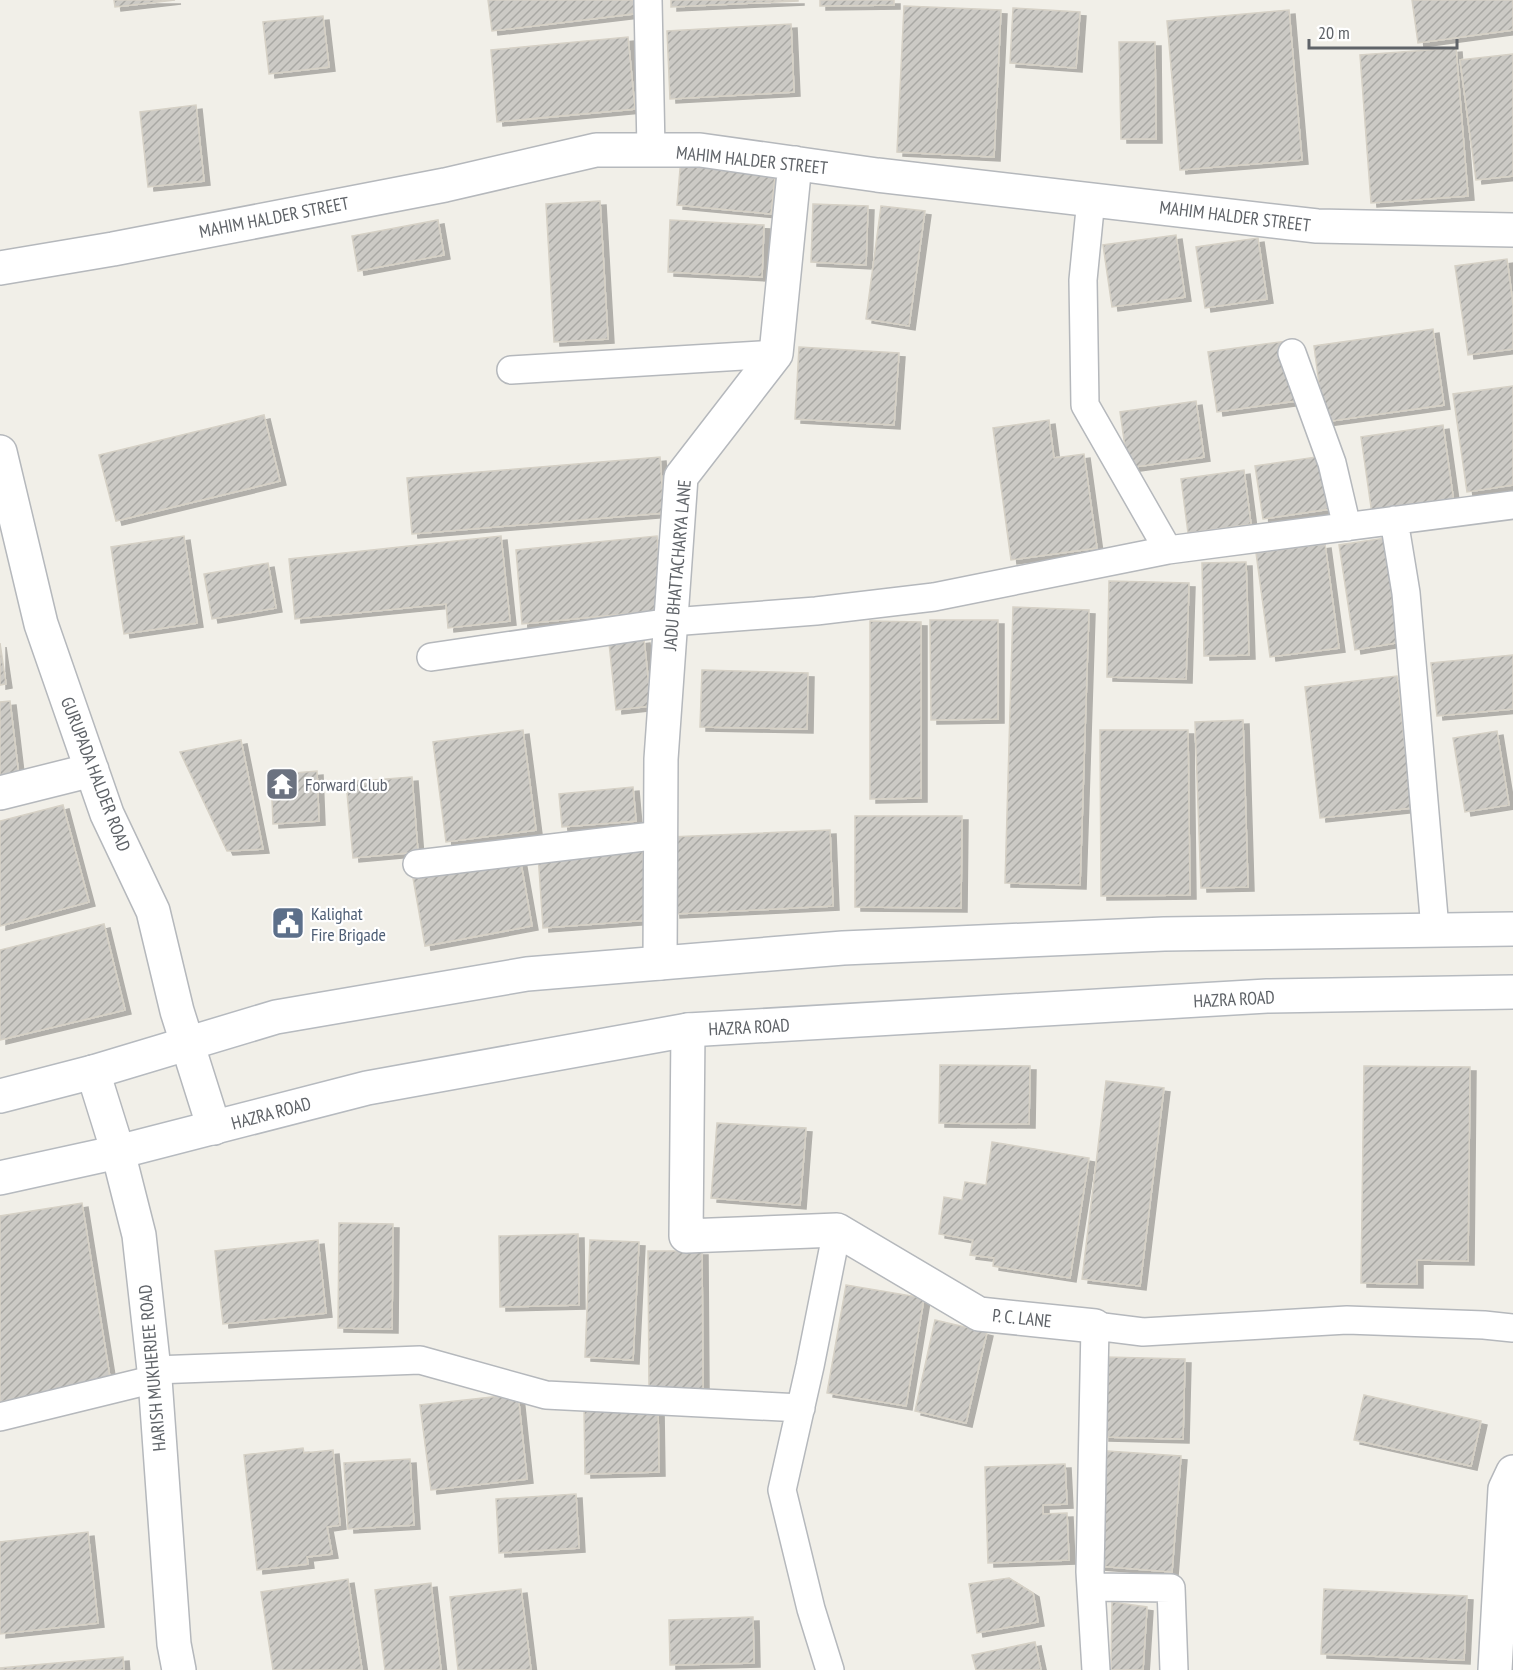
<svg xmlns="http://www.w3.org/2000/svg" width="1513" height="1670" font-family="'PT Sans Narrow',sans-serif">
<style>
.building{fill:url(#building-hatch);stroke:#d6d1c6;stroke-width:1.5;filter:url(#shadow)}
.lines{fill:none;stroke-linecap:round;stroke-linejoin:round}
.lane-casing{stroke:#b5b8bc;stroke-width:30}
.street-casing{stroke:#b5b8bc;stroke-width:36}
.secondary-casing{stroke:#b6babf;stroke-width:36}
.lane{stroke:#fff;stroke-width:27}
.street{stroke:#fff;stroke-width:33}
.secondary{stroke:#fff;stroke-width:33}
.labels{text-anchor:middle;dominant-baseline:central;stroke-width:4.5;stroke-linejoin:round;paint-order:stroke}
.street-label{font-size:18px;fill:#5f6368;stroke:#fff}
.worship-label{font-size:18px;fill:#5b616d;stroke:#fff;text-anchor:start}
.service-label{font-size:18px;fill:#4e5e75;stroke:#fff;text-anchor:start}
</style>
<defs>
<pattern id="building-hatch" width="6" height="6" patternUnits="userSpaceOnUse" patternTransform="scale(1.5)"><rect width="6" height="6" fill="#cccac5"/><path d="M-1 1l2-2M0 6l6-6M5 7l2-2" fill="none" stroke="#a9a8a4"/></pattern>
<filter id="shadow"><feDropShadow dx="6" dy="4" stdDeviation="0" flood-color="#0004"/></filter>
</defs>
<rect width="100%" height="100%" fill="#f1efe8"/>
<path class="building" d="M 114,0 L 175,0 L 115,7 Z
M 488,0 L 640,0 L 641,13 L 492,31 Z
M 671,0 L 798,0 L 798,1 L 671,7 Z
M 820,0 L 894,0 L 894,5 L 820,6 Z
M 1412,0 L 1513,0 L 1513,30 L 1418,43 Z
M 904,6 L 1001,10 L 994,157 L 897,152 Z
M 1013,8 L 1080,12 L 1076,68 L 1010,63 Z
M 1289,10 L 1302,160 L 1180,170 L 1167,21 Z
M 323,16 L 329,67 L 269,74 L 263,22 Z
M 791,24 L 794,92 L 670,99 L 667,31 Z
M 628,37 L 635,109 L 497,122 L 491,50 Z
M 1119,42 L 1155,42 L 1156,139 L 1121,139 Z
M 1456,48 L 1468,196 L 1371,203 L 1360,55 Z
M 1513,54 L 1513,176 L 1476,180 L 1460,60 Z
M 196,105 L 204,181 L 148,187 L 140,112 Z
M 681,157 L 776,166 L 771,214 L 677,205 Z
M 600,201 L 608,339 L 554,342 L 546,204 Z
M 813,204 L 868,206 L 866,265 L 811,262 Z
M 881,206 L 925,211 L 909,326 L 866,319 Z
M 438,220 L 444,255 L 358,271 L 352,236 Z
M 670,220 L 764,225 L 762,277 L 668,272 Z
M 1176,235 L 1185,297 L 1112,307 L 1103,245 Z
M 1258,238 L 1267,299 L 1205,308 L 1196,247 Z
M 1507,259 L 1513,304 L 1513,349 L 1468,355 L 1455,266 Z
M 1433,329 L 1444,405 L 1324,422 L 1314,346 Z
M 1287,341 L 1296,401 L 1217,412 L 1208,352 Z
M 799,347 L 899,353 L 894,425 L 795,419 Z
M 1513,386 L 1513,485 L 1467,492 L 1453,394 Z
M 1196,401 L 1204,457 L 1128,468 L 1120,412 Z
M 264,415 L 280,481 L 116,521 L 99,455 Z
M 1049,420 L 1054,458 L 1084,454 L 1097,548 L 1011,560 L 993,428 Z
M 1443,425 L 1454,503 L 1372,514 L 1361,437 Z
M 1323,456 L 1330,509 L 1263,519 L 1255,466 Z
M 660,457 L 664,513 L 412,534 L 407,478 Z
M 1244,470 L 1251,524 L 1188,533 L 1181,479 Z
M 184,536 L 197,623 L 124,634 L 111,547 Z
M 501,536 L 510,621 L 448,628 L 446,604 L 295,619 L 289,559 Z
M 657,536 L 664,610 L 522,624 L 516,550 Z
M 1392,537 L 1408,641 L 1355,650 L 1339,545 Z
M 1325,544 L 1339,648 L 1270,657 L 1256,553 Z
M 1246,562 L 1249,655 L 1204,656 L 1202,563 Z
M 268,563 L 276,608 L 212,619 L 204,574 Z
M 1109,581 L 1189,583 L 1186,679 L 1107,677 Z
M 1013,607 L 1089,610 L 1080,885 L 1005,883 Z
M 930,620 L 998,620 L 998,719 L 931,720 Z
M 870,621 L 921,622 L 921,798 L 870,799 Z
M 644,639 L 651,706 L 616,710 L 609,643 Z
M 0,643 L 6,684 L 0,685 Z
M 1513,655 L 1513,709 L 1437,716 L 1431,663 Z
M 702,670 L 808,673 L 807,729 L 700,727 Z
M 1397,676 L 1412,808 L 1320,818 L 1305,687 Z
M 10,701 L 19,777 L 0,779 L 0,702 Z
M 1243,720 L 1248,887 L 1201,888 L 1195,722 Z
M 523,730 L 536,830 L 446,842 L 433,742 Z
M 1100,730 L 1188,730 L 1190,895 L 1101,896 Z
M 1497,731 L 1509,805 L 1465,812 L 1453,738 Z
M 241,740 L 263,849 L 227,851 L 180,752 Z
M 317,771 L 319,821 L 273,824 L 271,775 Z
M 412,777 L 418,852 L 353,858 L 346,782 Z
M 633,787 L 636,821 L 562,827 L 559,794 Z
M 63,805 L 89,902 L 0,926 L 0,821 Z
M 855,816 L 962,816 L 961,908 L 855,907 Z
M 830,830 L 833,906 L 674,914 L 670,837 Z
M 642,847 L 648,920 L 543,928 L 538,854 Z
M 520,858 L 532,926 L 425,946 L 413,878 Z
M 104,924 L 125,1010 L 0,1040 L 0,950 Z
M 940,1065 L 1030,1066 L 1029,1124 L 939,1123 Z
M 1364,1066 L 1470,1067 L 1468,1261 L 1417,1260 L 1417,1284 L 1361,1283 Z
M 1106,1081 L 1164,1088 L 1140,1286 L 1082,1279 Z
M 717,1123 L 806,1128 L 800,1205 L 711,1198 Z
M 992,1142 L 1089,1158 L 1070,1278 L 993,1266 L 994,1258 L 970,1255 L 973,1240 L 939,1234 L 944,1197 L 962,1200 L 965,1182 L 986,1185 Z
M 82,1203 L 111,1384 L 0,1402 L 0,1216 Z
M 339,1223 L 393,1224 L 392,1329 L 338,1328 Z
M 578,1234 L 579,1305 L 500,1307 L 499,1236 Z
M 318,1240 L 326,1313 L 223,1324 L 215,1251 Z
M 590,1240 L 639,1242 L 633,1360 L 585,1357 Z
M 648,1251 L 702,1251 L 703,1390 L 649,1392 Z
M 846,1285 L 924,1298 L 906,1406 L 827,1393 Z
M 935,1320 L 987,1332 L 966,1423 L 915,1411 Z
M 1105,1357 L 1185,1359 L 1183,1439 L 1103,1437 Z
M 518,1394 L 527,1479 L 431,1490 L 420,1405 Z
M 1364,1395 L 1481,1421 L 1471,1466 L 1354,1440 Z
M 658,1407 L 659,1472 L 585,1474 L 584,1408 Z
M 303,1448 L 304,1453 L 333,1450 L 340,1525 L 327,1527 L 332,1554 L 307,1557 L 308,1564 L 257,1570 L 244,1455 Z
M 1107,1451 L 1181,1456 L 1172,1572 L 1098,1566 Z
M 410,1459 L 414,1525 L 348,1529 L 344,1463 Z
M 1065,1464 L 1067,1504 L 1043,1505 L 1043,1514 L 1067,1513 L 1069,1560 L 988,1563 L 985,1467 Z
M 576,1494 L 579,1548 L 499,1553 L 496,1499 Z
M 88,1532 L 98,1623 L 0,1634 L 0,1542 Z
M 1009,1578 L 1033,1593 L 1038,1622 L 977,1633 L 969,1584 Z
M 348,1579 L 362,1670 L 273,1670 L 261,1592 Z
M 431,1583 L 441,1670 L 385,1670 L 375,1590 Z
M 521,1589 L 531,1670 L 458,1670 L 450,1597 Z
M 1324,1589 L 1467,1596 L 1464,1660 L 1321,1654 Z
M 1112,1602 L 1147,1607 L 1143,1670 L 1111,1670 Z
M 753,1617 L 754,1663 L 670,1665 L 669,1620 Z
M 1035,1642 L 1041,1670 L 976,1670 L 972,1655 Z
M 123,1657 L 124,1670 L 0,1670 L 0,1668 Z"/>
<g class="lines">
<defs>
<path id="lane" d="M 648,0 L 651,150
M 1091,199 L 1083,280 L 1085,405 L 1168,550
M 1292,353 L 1332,463 L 1347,527
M 511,370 L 776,354
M 1394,520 L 1406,593 L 1435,929
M 431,657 L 671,622 L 816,611 L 934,597 L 1168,550 L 1513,505
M 417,864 L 661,835
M 154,1370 L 420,1360 L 546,1395 L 801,1408
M 0,1417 L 155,1379
M 1091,1587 L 1171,1588 L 1174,1670
M 830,1670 L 811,1609 L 782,1490 L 810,1366 L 837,1230
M 1096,1670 L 1090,1572 L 1095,1326 L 1143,1332 L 1347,1320 L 1484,1325 L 1513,1328"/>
<path id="street" d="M 0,268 L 113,249 L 445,185 L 596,150 L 700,150 L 877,175 L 1317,226 L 1513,230
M 0,452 L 41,624 L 107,814 L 153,911 L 177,1011 L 214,1128
M 0,793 L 92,770
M 660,963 L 661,759 L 681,477 L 776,354 L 795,163
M 688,1030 L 686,1236 L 837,1230 L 979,1314 L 1095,1326
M 93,1072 L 118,1152 L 139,1235 L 155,1379 L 174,1644 L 179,1670
M 1495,1670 L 1505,1489 L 1513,1472"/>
<path id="secondary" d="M 0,1096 L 93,1072 L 276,1017 L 527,974 L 843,948 L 1164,934 L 1513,929
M 0,1178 L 118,1152 L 367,1088 L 688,1030 L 1267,996 L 1513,992"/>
</defs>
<use href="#lane" class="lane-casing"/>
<use href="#street" class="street-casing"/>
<use href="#secondary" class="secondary-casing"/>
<use href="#lane" class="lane"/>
<use href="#street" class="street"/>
<use href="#secondary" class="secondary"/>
</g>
<defs>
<symbol id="temple-square" viewBox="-11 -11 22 22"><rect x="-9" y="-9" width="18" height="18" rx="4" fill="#6b7280" stroke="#fff"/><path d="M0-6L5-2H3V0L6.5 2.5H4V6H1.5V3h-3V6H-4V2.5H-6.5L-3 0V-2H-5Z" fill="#fff"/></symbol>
<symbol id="civic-square" viewBox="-11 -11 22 22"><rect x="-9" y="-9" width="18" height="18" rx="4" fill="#5c6f8a" stroke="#fff"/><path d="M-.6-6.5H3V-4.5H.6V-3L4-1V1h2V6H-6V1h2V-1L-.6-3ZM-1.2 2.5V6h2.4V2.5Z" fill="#fff"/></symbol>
</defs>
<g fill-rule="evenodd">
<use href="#temple-square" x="263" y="765" width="38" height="38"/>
<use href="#civic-square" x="269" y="904" width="38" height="38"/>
</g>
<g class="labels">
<g class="street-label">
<text transform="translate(752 160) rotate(6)">MAHIM HALDER STREET</text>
<text transform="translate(1235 216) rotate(7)">MAHIM HALDER STREET</text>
<text transform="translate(274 217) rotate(-11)">MAHIM HALDER STREET</text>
<text transform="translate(677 565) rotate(-85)">JADU BHATTACHARYA LANE</text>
<text transform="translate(96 774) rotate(69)">GURUPADA HALDER ROAD</text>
<text transform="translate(1234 999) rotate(-3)">HAZRA ROAD</text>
<text transform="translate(749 1027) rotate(-3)">HAZRA ROAD</text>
<text transform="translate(271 1113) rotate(-15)">HAZRA ROAD</text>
<text transform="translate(1022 1318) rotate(6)">P. C. LANE</text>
<text transform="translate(152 1368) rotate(-95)">HARISH MUKHERJEE ROAD</text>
</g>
<g class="worship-label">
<text x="305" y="784">Forward Club</text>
</g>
<g class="service-label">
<text x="311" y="913">Kalighat<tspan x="311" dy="21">Fire Brigade</tspan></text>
</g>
</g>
<path d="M1309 39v9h148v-9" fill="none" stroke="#5f6368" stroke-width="3"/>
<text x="1318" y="39" font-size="18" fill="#5f6368" stroke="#ffffff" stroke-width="4.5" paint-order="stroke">20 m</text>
</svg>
